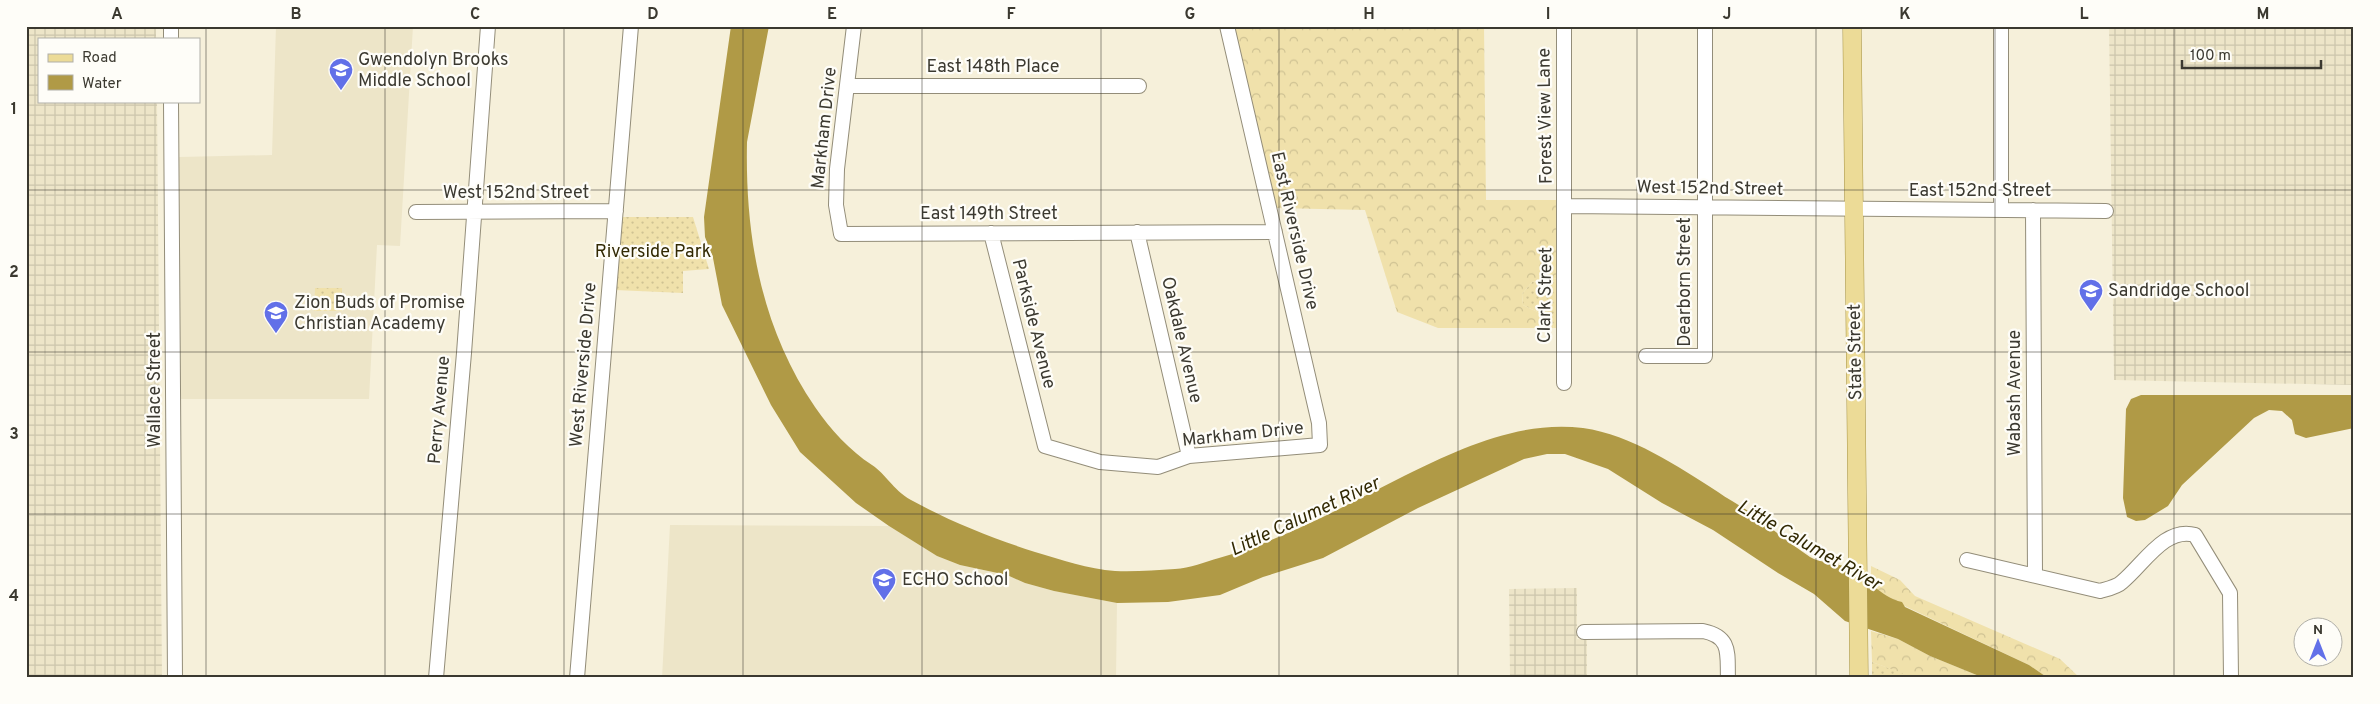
<svg xmlns="http://www.w3.org/2000/svg" width="2380" height="704" font-family="Overpass,sans-serif">
<style>
.built{fill:#ede5c8}
.industrial{fill:url(#industrial-grid)}
.grass{fill:url(#grass-dots)}
.forest{fill:url(#forest-crowns)}
.water{fill:#b09a46}
.lines{fill:none;stroke-linecap:round;stroke-linejoin:round}
.minor-casing{stroke:#938d79;stroke-width:16}
.major-casing{stroke:#a69345;stroke-width:19}
.minor{stroke:#fff;stroke-width:14}
.major{stroke:#ecdb97;stroke-width:18}
.grid{fill:none;stroke:#3b3930;stroke-width:1;stroke-opacity:0.55}
.labels{text-anchor:middle;dominant-baseline:central;stroke-width:4.5;stroke-linejoin:round;paint-order:stroke}
.poi-label{font-size:18px;fill:#3b3930;stroke:#fefdf8;text-anchor:start}
.street-label{font-size:18px;fill:#3b3930;stroke:#fefdf8}
.park-label{font-size:18px;fill:#322903;stroke:#fefdf8}
.water-label{font-size:19px;font-style:italic;fill:#322903;stroke:#fefdf8}
.neatline{fill:none;stroke:#3b3930;stroke-width:2}
.grid-label{font-size:16px;text-anchor:middle;font-weight:bold;fill:#3b3930}
</style>
<defs>
<pattern id="industrial-grid" width="8" height="8" patternUnits="userSpaceOnUse" patternTransform="scale(1.25)"><rect width="8" height="8" fill="#ede5c8"/><path d="M0 4h8M4 0v8" fill="none" stroke="#ccc5ac"/></pattern>
<pattern id="grass-dots" width="8" height="8" patternUnits="userSpaceOnUse" patternTransform="scale(1.25)"><rect width="8" height="8" fill="#f0e1ab"/><path d="M2 2h.1M6 6h.1" fill="none" stroke="#cfc293" stroke-width="1.8" stroke-linecap="round"/></pattern>
<pattern id="forest-crowns" width="20" height="18" patternUnits="userSpaceOnUse" patternTransform="scale(1.25)"><rect width="20" height="18" fill="#f0e1ab"/><path d="M2 6a3 3 0 1 1 6 0M12 15a3 3 0 1 1 6 0" fill="none" stroke="#cfc293"/></pattern>
</defs>
<rect width="100%" height="100%" fill="#f6f0da"/>
<path class="built" d="M 276,26 L 413,26 L 400,246 L 377,245 L 369,399 L 181,399 L 179,157 L 272,155 Z
M 670,525 L 889,526 L 937,556 L 960,565 L 1007,575 L 1025,583 L 1054,591 L 1117,603 L 1116,678 L 662,678 Z"/>
<path class="industrial" d="M 26,26 L 156,26 L 156,39 L 39,39 L 39,101 L 157,101 L 162,678 L 26,678 Z
M 2109,26 L 2354,26 L 2354,385 L 2114,380 Z
M 1577,588 L 1577,639 L 1587,640 L 1587,678 L 1510,678 L 1509,589 Z"/>
<path class="grass" d="M 621,217 L 693,217 L 709,269 L 683,271 L 683,293 L 615,290 Z
M 1558,278 L 1559,328 L 1554,328 L 1550,318 L 1523,305 L 1522,294 L 1532,282 Z
M 315,288 L 342,288 L 342,311 L 314,311 Z
M 1872,662 L 1914,677 L 1915,678 L 1872,678 Z"/>
<path class="forest" d="M 1234,26 L 1484,26 L 1486,200 L 1558,200 L 1558,278 L 1532,282 L 1522,294 L 1523,305 L 1550,318 L 1554,328 L 1438,328 L 1397,312 L 1365,210 L 1276,208 Z
M 1871,566 L 1900,580 L 1915,596 L 2060,659 L 2080,678 L 2048,678 L 2029,665 L 1892,600 L 1871,586 Z
M 1871,631 L 1898,639 L 1930,656 L 1984,678 L 1915,678 L 1872,662 Z"/>
<path class="water" d="M 731,26 L 769,26 L 747,142 C 745,236 761,328 815,407 C 831,430 849,450 872,465 C 886,474 892,489 911,500 C 951,522 992,538 1035,552 C 1062,560 1088,569 1115,571 C 1135,572 1156,570 1175,569 C 1190,568 1205,562 1219,558 C 1284,540 1344,506 1404,476 C 1459,449 1520,420 1583,428 C 1632,435 1677,466 1718,492 C 1732,502 1749,510 1762,521 C 1778,534 1792,545 1810,557 C 1820,563 1834,562 1846,567 C 1866,576 1880,597 1902,602 L 1905,607 L 2029,665 L 2048,678 L 1984,678 L 1930,656 L 1898,639 L 1845,621 L 1814,594 L 1778,573 L 1713,530 L 1662,503 L 1608,469 L 1565,454 L 1547,454 L 1524,459 L 1418,508 L 1323,558 L 1263,577 L 1220,595 L 1168,602 L 1117,603 L 1054,591 L 1025,583 L 1007,575 L 960,565 L 937,556 L 889,526 L 856,503 L 800,452 L 771,405 L 722,305 L 713,258 L 705,237 L 704,217 Z
M 2141,395 L 2354,395 L 2354,428 L 2306,438 L 2295,434 L 2292,420 L 2282,411 L 2269,410 L 2254,418 L 2182,485 L 2168,506 L 2145,520 L 2136,521 L 2127,517 L 2123,498 L 2126,409 L 2131,399 Z"/>
<g class="lines">
<defs>
<path id="minor" d="M 171,26 L 171,39
M 854,26 L 837,169 L 836,205 L 841,234 L 1275,232
M 2001,26 L 2001,210
M 848,86 L 1139,86
M 171,101 L 175,678
M 1566,206 L 2106,211
M 2033,210 L 2035,575
M 416,212 L 616,211
M 1137,232 L 1189,456
M 991,233 L 1045,446 L 1100,462 L 1158,467 L 1189,456 L 1320,445 L 1319,423 L 1227,26
M 1646,356 L 1705,356 L 1705,26
M 1564,383 L 1564,26
M 1967,560 L 2100,591 C 2107,589 2117,587 2122,582 C 2143,565 2165,526 2195,535 L 2230,593 L 2231,678
M 1584,632 L 1703,631 C 1732,637 1727,654 1728,678
M 436,678 L 464,353 L 488,26
M 577,678 L 631,26"/>
<path id="major" d="M 1852,26 L 1859,678"/>
</defs>
<use href="#minor" class="minor-casing"/>
<use href="#major" class="major-casing"/>
<use href="#minor" class="minor"/>
<use href="#major" class="major"/>
</g>
<path class="grid" d="M 206,26 L 206,678M 385,26 L 385,678M 564,26 L 564,678M 743,26 L 743,678M 922,26 L 922,678M 1101,26 L 1101,678M 1279,26 L 1279,678M 1458,26 L 1458,678M 1637,26 L 1637,678M 1816,26 L 1816,678M 1995,26 L 1995,678M 2174,26 L 2174,678M 26,190 L 2354,190M 26,352 L 2354,352M 26,514 L 2354,514"/>
<defs>
<symbol id="school-pin" viewBox="-11 -11 22 30"><path d="M0 17L-7.5 6A9.5 9.5 0 1 1 7.5 6Z" fill="#6270e8" stroke="#fefdf8"/><path d="M0-5L7-2L0 1L-7-2ZM-4 1L0 2.5L4 1V4Q0 6-4 4Z" fill="#fff"/></symbol>
</defs>
<g fill-rule="evenodd">
<use href="#school-pin" x="327" y="56" width="28" height="38"/>
<use href="#school-pin" x="2077" y="277" width="28" height="38"/>
<use href="#school-pin" x="262" y="299" width="28" height="38"/>
<use href="#school-pin" x="870" y="566" width="28" height="38"/>
</g>
<g class="labels">
<g class="poi-label">
<text x="358" y="60">Gwendolyn Brooks<tspan x="358" dy="21">Middle School</tspan></text>
<text x="2108" y="291">Sandridge School</text>
<text x="294" y="303">Zion Buds of Promise<tspan x="294" dy="21">Christian Academy</tspan></text>
<text x="902" y="580">ECHO School</text>
</g>
<g class="street-label">
<text x="993" y="67">East 148th Place</text>
<text transform="translate(1546 116) rotate(-91)">Forest View Lane</text>
<text transform="translate(825 128) rotate(-84)">Markham Drive</text>
<text transform="translate(1710 189) rotate(1)">West 152nd Street</text>
<text x="1980" y="191">East 152nd Street</text>
<text x="516" y="193">West 152nd Street</text>
<text x="989" y="214">East 149th Street</text>
<text transform="translate(1294 231) rotate(77)">East Riverside Drive</text>
<text transform="translate(1685 282) rotate(-90)">Dearborn Street</text>
<text transform="translate(1546 295) rotate(-89)">Clark Street</text>
<text transform="translate(1033 324) rotate(76)">Parkside Avenue</text>
<text transform="translate(1181 340) rotate(77)">Oakdale Avenue</text>
<text transform="translate(1856 352) rotate(-91)">State Street</text>
<text transform="translate(584 365) rotate(-85)">West Riverside Drive</text>
<text transform="translate(155 390) rotate(-90)">Wallace Street</text>
<text transform="translate(2015 393) rotate(-90)">Wabash Avenue</text>
<text transform="translate(440 410) rotate(-85)">Perry Avenue</text>
<text transform="translate(1243 435) rotate(-6)">Markham Drive</text>
</g>
<g class="park-label">
<text x="653" y="252">Riverside Park</text>
</g>
<g class="water-label">
<text transform="translate(1305 517) rotate(-25)">Little Calumet River</text>
<text transform="translate(1809 546) rotate(30)">Little Calumet River</text>
</g>
</g>
<rect width="2380" height="704" fill="none" stroke="#fefdf8" stroke-width="55"/>
<rect x="38" y="38" width="162" height="65" fill="#fefdf8" stroke="#b0afa8"/>
<rect x="48" y="54" width="25" height="8" fill="#ecdb97" stroke="#b0afa8"/>
<text x="82" y="62" font-size="15" fill="#3b3930">Road</text>
<rect x="48" y="75" width="25" height="15" fill="#b09a46" stroke="#b0afa8"/>
<text x="82" y="88" font-size="15" fill="#3b3930">Water</text>
<g transform="translate(2318 642)"><circle r="24" fill="#fefdf8" stroke="#b0afa8"/>
<path d="M0-4L9 19L0 12L-9 19Z" fill="#6270e8"/>
<text y="-8" font-size="14" font-weight="bold" text-anchor="middle" fill="#3b3930">N</text>
</g>
<path d="M2182 60v8h139v-8" fill="none" stroke="#3b3930" stroke-width="2.5"/>
<text x="2190" y="60" font-size="15" fill="#3b3930" stroke="#fefdf8" stroke-width="4" paint-order="stroke">100 m</text>
<rect x="28" y="28" width="2324" height="648" class="neatline"/>
<g class="grid-label">
<text x="117" y="19">A</text>
<text x="296" y="19">B</text>
<text x="475" y="19">C</text>
<text x="653" y="19">D</text>
<text x="832" y="19">E</text>
<text x="1011" y="19">F</text>
<text x="1190" y="19">G</text>
<text x="1369" y="19">H</text>
<text x="1548" y="19">I</text>
<text x="1727" y="19">J</text>
<text x="1905" y="19">K</text>
<text x="2084" y="19">L</text>
<text x="2263" y="19">M</text>
<text x="14" y="114">1</text>
<text x="14" y="277">2</text>
<text x="14" y="439">3</text>
<text x="14" y="601">4</text>
</g>
</svg>
